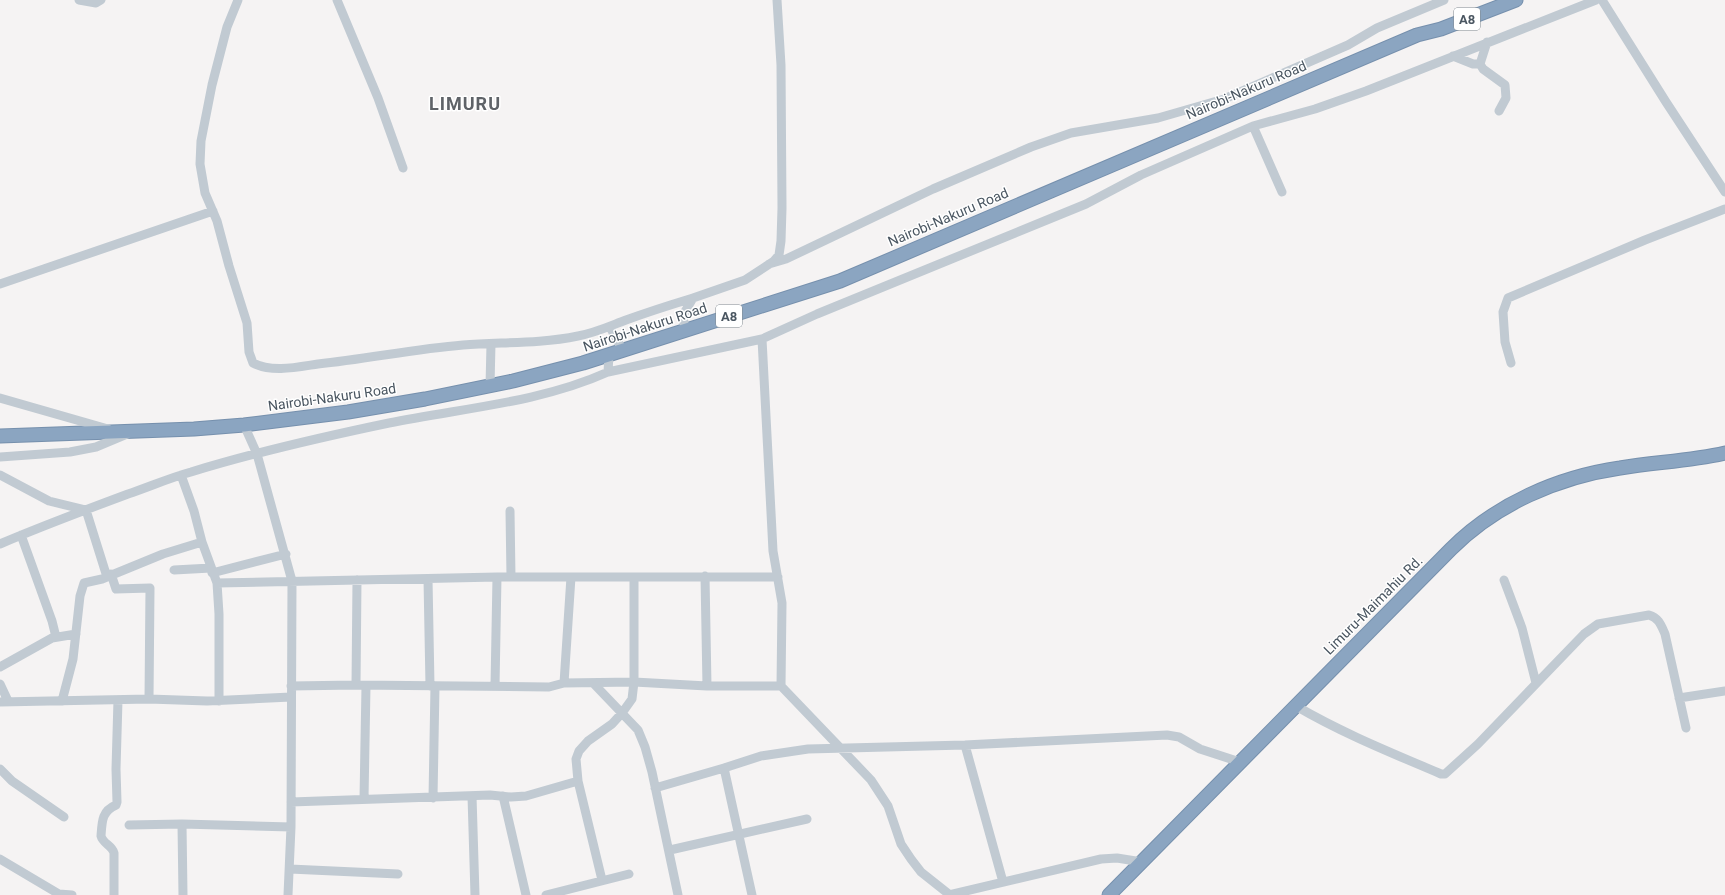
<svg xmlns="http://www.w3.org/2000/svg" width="1725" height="895" font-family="Roboto,sans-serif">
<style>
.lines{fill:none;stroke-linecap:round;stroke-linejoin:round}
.highway-casing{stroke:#7690ad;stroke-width:15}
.minor{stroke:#c1cad2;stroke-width:9}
.highway{stroke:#8ba5c1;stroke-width:13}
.labels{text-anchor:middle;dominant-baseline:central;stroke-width:3;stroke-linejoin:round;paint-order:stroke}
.shield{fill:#fff;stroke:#808990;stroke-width:1}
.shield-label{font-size:13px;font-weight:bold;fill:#4a5661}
.street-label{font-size:14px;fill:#4a5661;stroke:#fff}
.district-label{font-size:18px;font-weight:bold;letter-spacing:1px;fill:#5f6368;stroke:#fff}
</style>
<rect width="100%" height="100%" fill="#f5f3f3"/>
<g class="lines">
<defs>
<path id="highway" d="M 0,436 L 194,429 L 244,425 L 348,412 L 425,399 L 513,381 L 583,363 L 840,281 L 1417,35 L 1441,29 L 1516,0
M 1109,895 L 1451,549 C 1496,504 1558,477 1620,468 C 1655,462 1690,461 1725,453"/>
</defs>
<use href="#highway" class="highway-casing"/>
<path class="minor" d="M 79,0 L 96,3 L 101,0
M 238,0 L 227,27 L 212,85 L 201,141 L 200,164 L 205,193 L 217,221 L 229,266 L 247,323 L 249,352 L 253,363 C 272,373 298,367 318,364 C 367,359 414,349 463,345 C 501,342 539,344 578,336 C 595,333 610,326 626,320 C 648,312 670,305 693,298
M 337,0 L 378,98 L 403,168
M 1602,0 L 1666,102 L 1725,192
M 1487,42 L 1480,64 L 1483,69 L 1505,85 L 1506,98 L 1499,111
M 1453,56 L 1473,64 L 1480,64
M 1253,126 L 1282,192
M 769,264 L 786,259 L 933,189 L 1031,147 L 1071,133 L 1158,118 L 1224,99 L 1348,45 L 1377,28 L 1444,0
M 0,284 L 213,211
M 610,327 L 623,351
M 685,331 L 683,315 L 693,298 L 745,280 L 774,261 L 779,255 L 781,241 L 782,208 L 781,65 L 777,0
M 762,339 L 773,551 L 782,603 L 781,686 L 871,780 L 888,806 L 901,844 L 911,859 L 921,872 L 950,895
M 1511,363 L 1505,342 L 1503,312 L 1508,298 L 1645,240 L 1725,209
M 608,372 L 762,339 L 817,314 L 1086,204 L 1141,175 L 1253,126 L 1315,109 L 1366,91 L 1596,0
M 490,386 L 491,344
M 0,398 L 108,429
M 244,425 L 257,454 L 292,581 L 291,827 L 288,895
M 0,457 L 70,452 L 96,447 L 127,434
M 0,475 L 49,501 L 86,510 L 107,577
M 181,475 L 194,511 L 202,542 L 217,583 L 219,614 L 219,701
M 510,511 L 511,577
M 21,535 L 52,621 L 56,637
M 0,544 C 42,526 85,510 128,494 C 149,487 169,478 191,472 C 256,452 322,437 389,423 C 462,408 539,403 608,372 L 609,355
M 174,570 L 211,568
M 212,573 L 286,554
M 111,574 L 116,589 L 150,588 L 149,699
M 705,576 L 707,686
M 428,579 L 430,686
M 1504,580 L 1522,628 L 1536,683
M 217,583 L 497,577 L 778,577
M 0,667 L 52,638 L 76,634
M 564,683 L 571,577
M 0,684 L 8,701
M 594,684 L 638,730 L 645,747 L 652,772 L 678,895
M 356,685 L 357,580
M 291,686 L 356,685 L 549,687 L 564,683 L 634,682 L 707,686 L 781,686
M 495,686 L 497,577
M 1679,698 L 1725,691
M 62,701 L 73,659 L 80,596 L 84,583 L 102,579 L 163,554 L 202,542
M 0,702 L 149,699 L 207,701 L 291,697
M 1296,706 C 1342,733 1392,753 1441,774 L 1445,774 L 1478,744 L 1584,634 L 1598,624 L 1649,615 C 1659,618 1661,625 1665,634 L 1686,728
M 965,745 L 1003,882
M 0,769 L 12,781 L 64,817
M 655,788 L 724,768
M 472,796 L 475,895
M 503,796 L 526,895
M 433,798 L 435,686
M 364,799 L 366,686
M 291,802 L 490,795 L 511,797 L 526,796 L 578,781
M 129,825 L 182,824
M 670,850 L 807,819
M 0,859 L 59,894 L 72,895
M 290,869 L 398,874
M 602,880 L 578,781 L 576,759 L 579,751 L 588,741 L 612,724 L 622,713 L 632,699 L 634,682 L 634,578
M 114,895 L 114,853 C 112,845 103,844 101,836 C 102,821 102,811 116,805 L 117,802 L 116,769 L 118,700
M 183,895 L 182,824 L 291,827
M 546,895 L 629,874
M 752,895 L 724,768 L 761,756 L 808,749 L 965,745 L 1167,735 L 1179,737 L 1200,749 L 1240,762
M 949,895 L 1101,859 L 1117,858 L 1142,862"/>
<use href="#highway" class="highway"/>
</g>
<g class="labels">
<g class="shield">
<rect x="1454" y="8" width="26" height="22" rx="3"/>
<rect x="716" y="305" width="26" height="22" rx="3"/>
</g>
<g class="shield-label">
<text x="1467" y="19">A8</text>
<text x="729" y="316">A8</text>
</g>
<g class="street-label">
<text transform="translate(1246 90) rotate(-23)">Nairobi-Nakuru Road</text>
<text transform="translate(948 217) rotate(-23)">Nairobi-Nakuru Road</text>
<text transform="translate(645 327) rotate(-18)">Nairobi-Nakuru Road</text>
<text transform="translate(332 397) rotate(-8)">Nairobi-Nakuru Road</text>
<text transform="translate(1373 605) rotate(-45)">Limuru-Maimahiu Rd.</text>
</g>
<g class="district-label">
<text x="465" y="103">LIMURU</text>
</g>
</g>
</svg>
